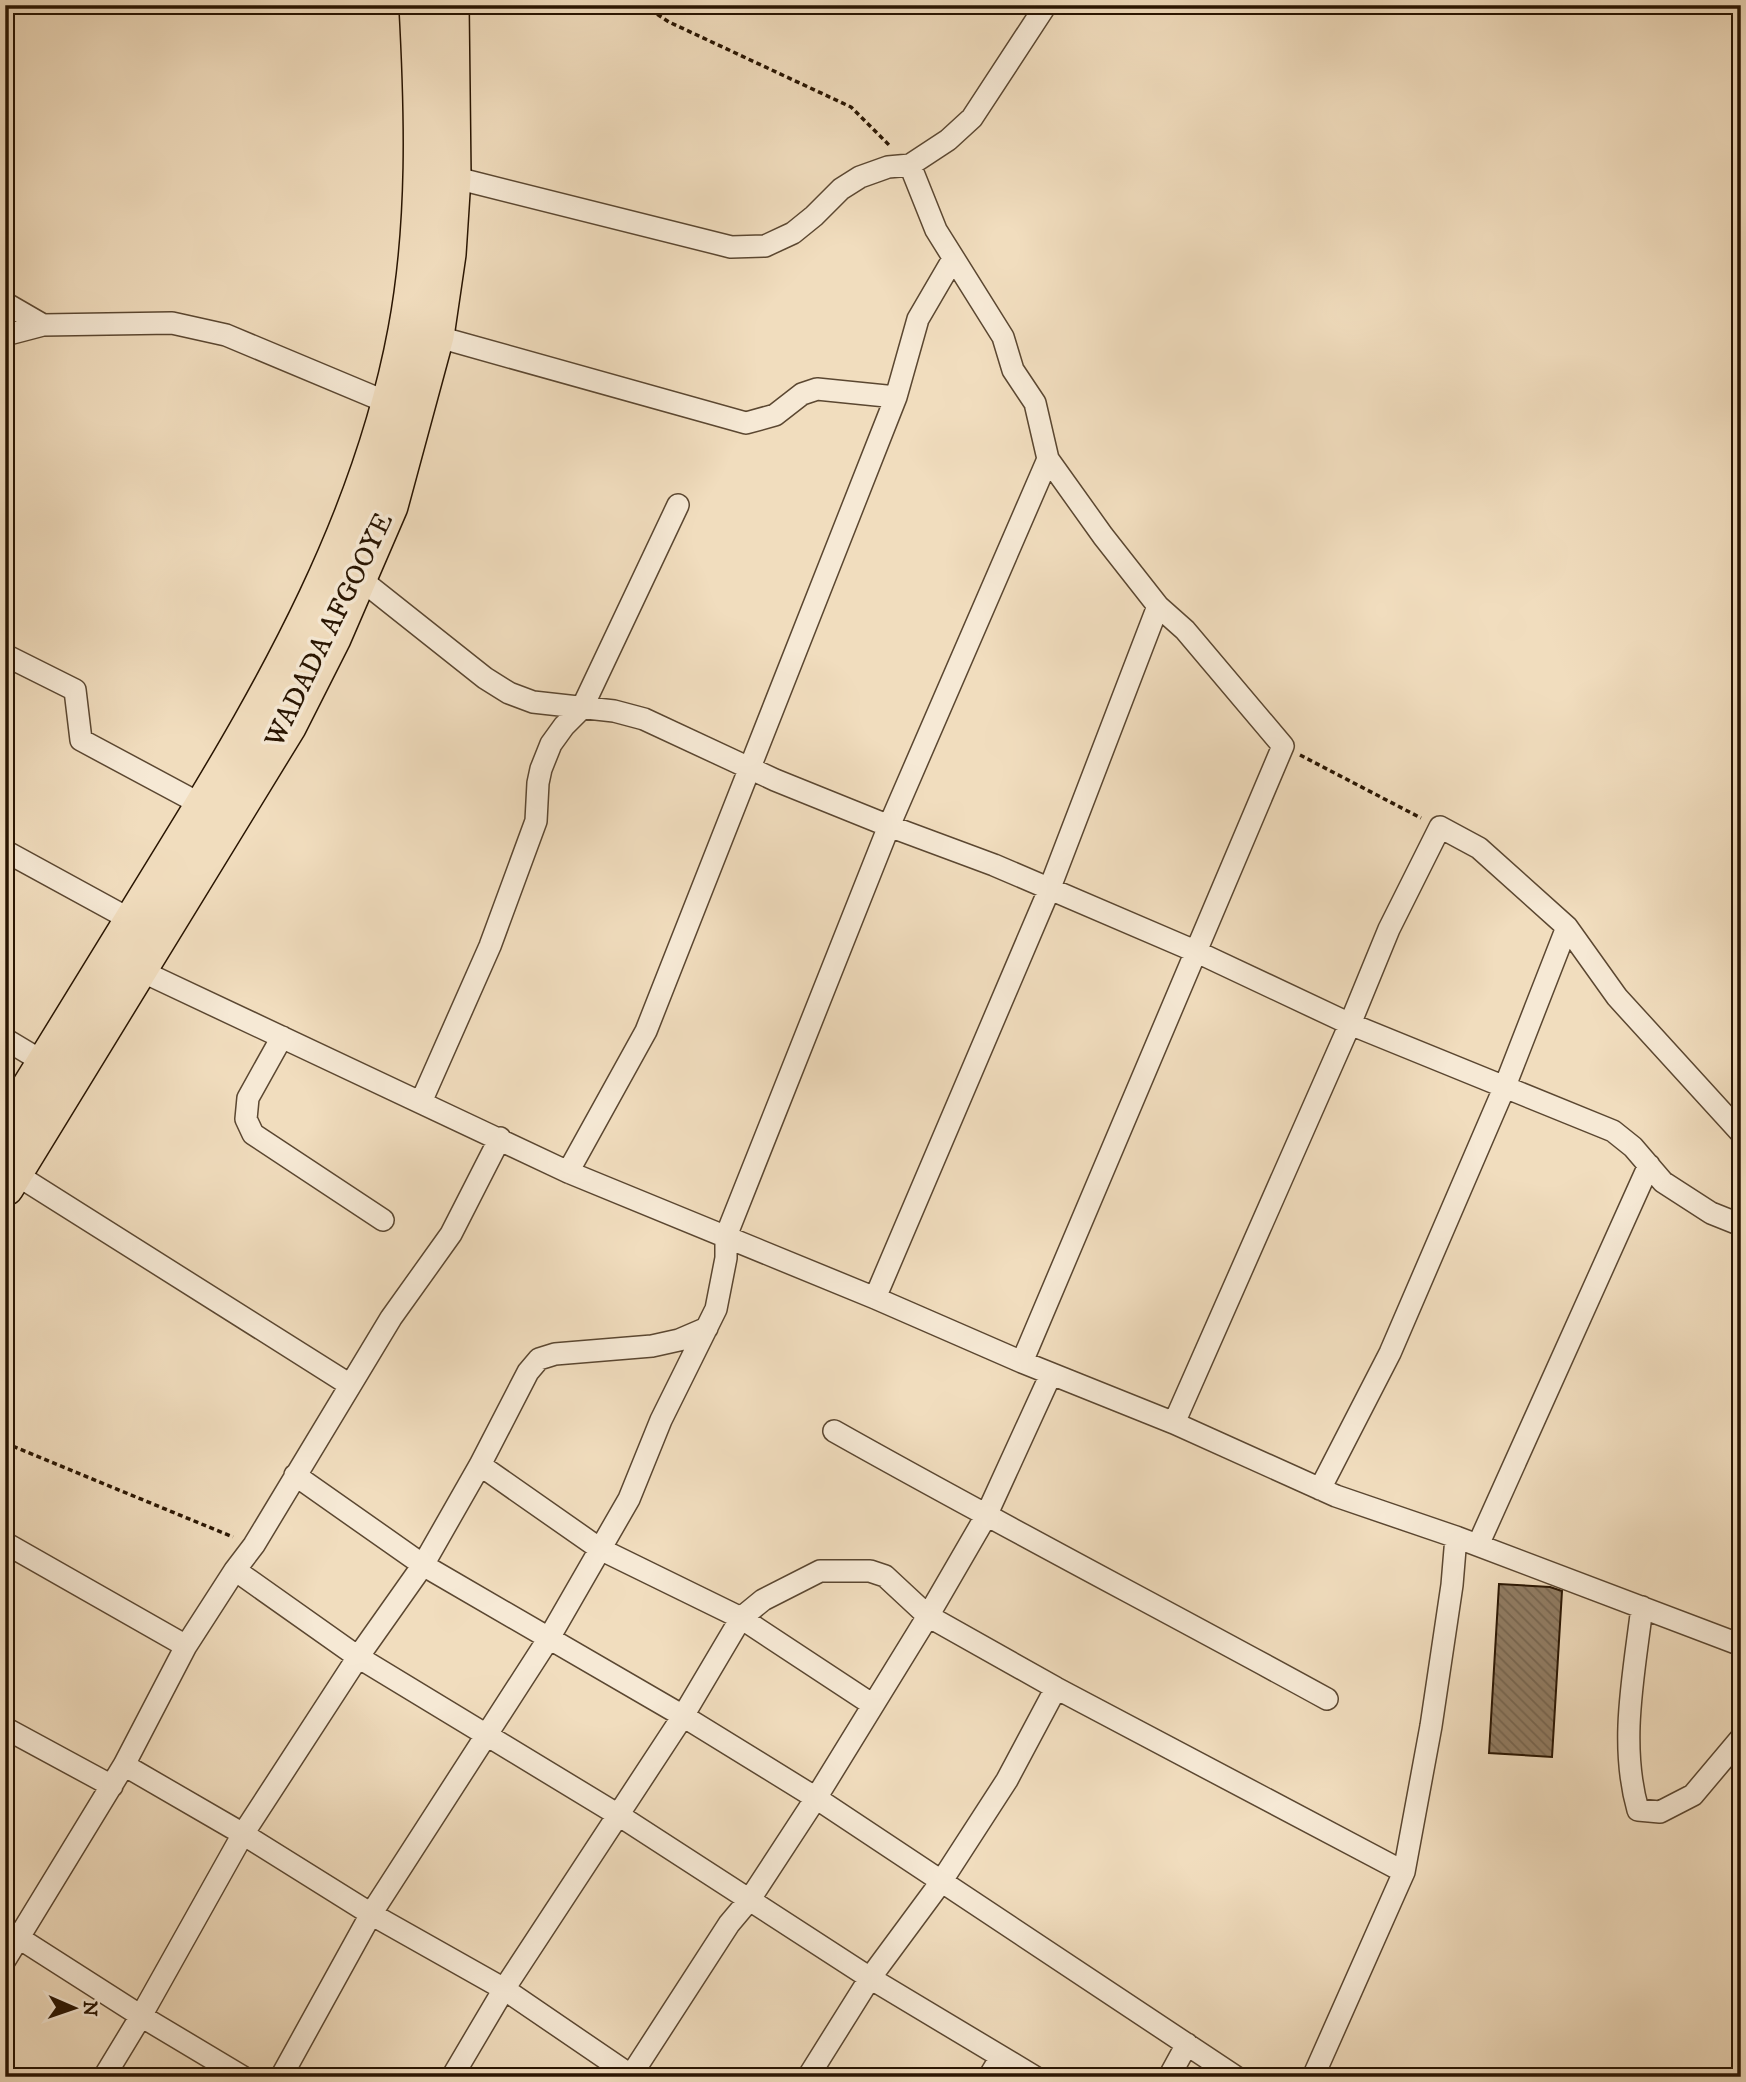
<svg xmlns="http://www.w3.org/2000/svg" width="1746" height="2082" font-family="'IM FELL DW Pica',serif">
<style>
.building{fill:url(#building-back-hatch);stroke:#291502;stroke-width:2}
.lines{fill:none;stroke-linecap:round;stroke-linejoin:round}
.street-casing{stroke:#5b4731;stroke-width:24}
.highway-casing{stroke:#291502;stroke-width:40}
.path{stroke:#291502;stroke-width:3.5;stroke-dasharray:5 3.5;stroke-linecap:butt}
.street{stroke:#f6e9d5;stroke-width:21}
.highway{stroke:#f1ddbe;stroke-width:37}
.labels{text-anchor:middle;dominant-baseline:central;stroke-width:7;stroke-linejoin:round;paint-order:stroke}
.street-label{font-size:28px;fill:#291502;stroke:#f6e9d5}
</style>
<defs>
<pattern id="building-back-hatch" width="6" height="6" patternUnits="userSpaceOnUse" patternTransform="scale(1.75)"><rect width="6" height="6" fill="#917d64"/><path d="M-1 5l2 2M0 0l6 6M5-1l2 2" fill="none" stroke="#766550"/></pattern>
</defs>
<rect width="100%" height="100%" fill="#f1ddbe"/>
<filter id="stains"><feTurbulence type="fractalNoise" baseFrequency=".00286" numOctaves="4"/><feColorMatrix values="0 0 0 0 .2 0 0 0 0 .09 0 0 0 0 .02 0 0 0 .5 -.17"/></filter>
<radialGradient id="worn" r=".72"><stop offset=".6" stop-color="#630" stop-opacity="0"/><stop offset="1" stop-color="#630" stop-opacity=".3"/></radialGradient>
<path class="building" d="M 1499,1584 L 1550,1587 L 1562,1591 L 1552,1757 L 1489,1753 Z"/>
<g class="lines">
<defs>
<path id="street" d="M 910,165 L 936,230 L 1003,337 L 1013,370 L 1035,403 L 1048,459 L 1103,536 L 1158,606 L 1185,630 L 1283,746 L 1022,1362
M 452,177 L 731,247 L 765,246 L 793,233 L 814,216 L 841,189 L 860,177 L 888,167 L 910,165 L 948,140 L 972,118 L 1046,5
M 5,303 L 43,325
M 5,335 L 43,325 L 172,323 L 226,335 L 391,404
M 435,336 L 746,423 L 775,415 L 802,394 L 817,389 L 896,397
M 359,578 L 485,678 L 509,693 L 533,702 L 614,711 L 644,719 L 775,780 L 889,826 L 994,865 L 1197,952 L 1350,1024 L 1613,1131 L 1633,1147 L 1663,1182 L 1711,1213 L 1741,1225
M 5,655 L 75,690 L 81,740 L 204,806
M 5,851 L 133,921
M 137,969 L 568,1172 L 875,1298 L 1022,1362 L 1174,1423 L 1336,1496 L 1456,1537 L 1741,1645
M 282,1037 L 248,1098 L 246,1119 L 253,1134 L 383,1220
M 5,1039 L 45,1063
M 421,1102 L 490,946 L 536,821 L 538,783 L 541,769 L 551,744 L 564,726 L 582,708 L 678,505
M 568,1172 L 646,1031 L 896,397 L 918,319 L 953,259
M 14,1173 L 350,1385
M 875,1298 L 1049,890 L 1158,606
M 1174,1423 L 1350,1024 L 1389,929 L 1440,827 L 1479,848 L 1567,927 L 1617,997 L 1741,1133
M 834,1431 C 997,1523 1163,1609 1327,1699
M 480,1465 L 600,1549 L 741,1618 L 873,1705
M 295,1475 L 423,1565 L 683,1716 L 816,1798 L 1236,2077
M 1320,1489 L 1390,1353 L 1505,1086 L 1567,927
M 5,1543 L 186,1646
M 1478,1545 L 1649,1165
M 235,1570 L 358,1657 L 620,1816 L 870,1978 L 1035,2077
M 1642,1607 C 1634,1674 1619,1744 1638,1810 L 1660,1812 L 1693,1795 L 1741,1738
M 5,1728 L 112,1786
M 124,1765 L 243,1834 L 371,1914 L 504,1989 L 633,2077
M 5,1929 L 141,2016 L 243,2077
M 5,1960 L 124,1765 L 186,1646 L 235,1570 L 254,1545 L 391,1318 L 451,1234 L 500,1138
M 104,2077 L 141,2016 L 243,1834 L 358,1657 L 423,1565 L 480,1465 L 528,1372 L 539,1359 L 555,1354 L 652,1346 L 679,1340 L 707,1328
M 281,2077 L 371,1914 L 549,1638 L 629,1499 L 661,1420 L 716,1309 L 726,1258 L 726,1236 L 889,826 L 1048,459
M 452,2077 L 504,1989 L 683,1716 L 741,1618 L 763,1600 L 820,1571 L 870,1571 L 885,1576 L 928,1616 L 1056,1688 L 1404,1872
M 630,2077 L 729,1924 L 750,1899 L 816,1798 L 928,1616 L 986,1516 L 1051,1374
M 808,2077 L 870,1978 L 941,1882 L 1007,1780 L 1056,1688
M 989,2077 L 1001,2057
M 1169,2077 L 1187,2044
M 1313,2077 L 1404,1872 L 1431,1726 L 1452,1585 L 1456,1537"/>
<path id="highway" d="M 5,1129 C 63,1034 122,940 179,846 C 278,685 372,519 407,331 C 427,224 424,113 418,5
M 5,1187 L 288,725 L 332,638 L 389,506 L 435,336 L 447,254 L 452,177 L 450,5"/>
</defs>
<use href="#street" class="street-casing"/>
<use href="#highway" class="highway-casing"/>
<path class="path" d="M 643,5 L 669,22 L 851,107 L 891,147
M 1300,755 L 1421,818
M 5,1443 L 233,1537"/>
<use href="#street" class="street"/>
<use href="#highway" class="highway"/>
</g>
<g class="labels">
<g class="street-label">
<text transform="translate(329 630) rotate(-64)">WADADA AFGOOYE</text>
</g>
</g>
<rect width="1746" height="2082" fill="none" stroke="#f1ddbe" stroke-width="28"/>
<rect x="7" y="7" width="1732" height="2068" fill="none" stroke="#291502" stroke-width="3.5"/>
<rect x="14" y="14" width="1718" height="2054" fill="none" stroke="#291502" stroke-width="2"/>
<g transform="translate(74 2008) rotate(92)" stroke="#f6e9d5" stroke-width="5" paint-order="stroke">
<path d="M0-5L12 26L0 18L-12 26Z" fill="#291502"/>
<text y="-10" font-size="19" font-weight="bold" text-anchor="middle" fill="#291502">N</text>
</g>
<rect width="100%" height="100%" filter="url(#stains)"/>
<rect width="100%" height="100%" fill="url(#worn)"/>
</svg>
